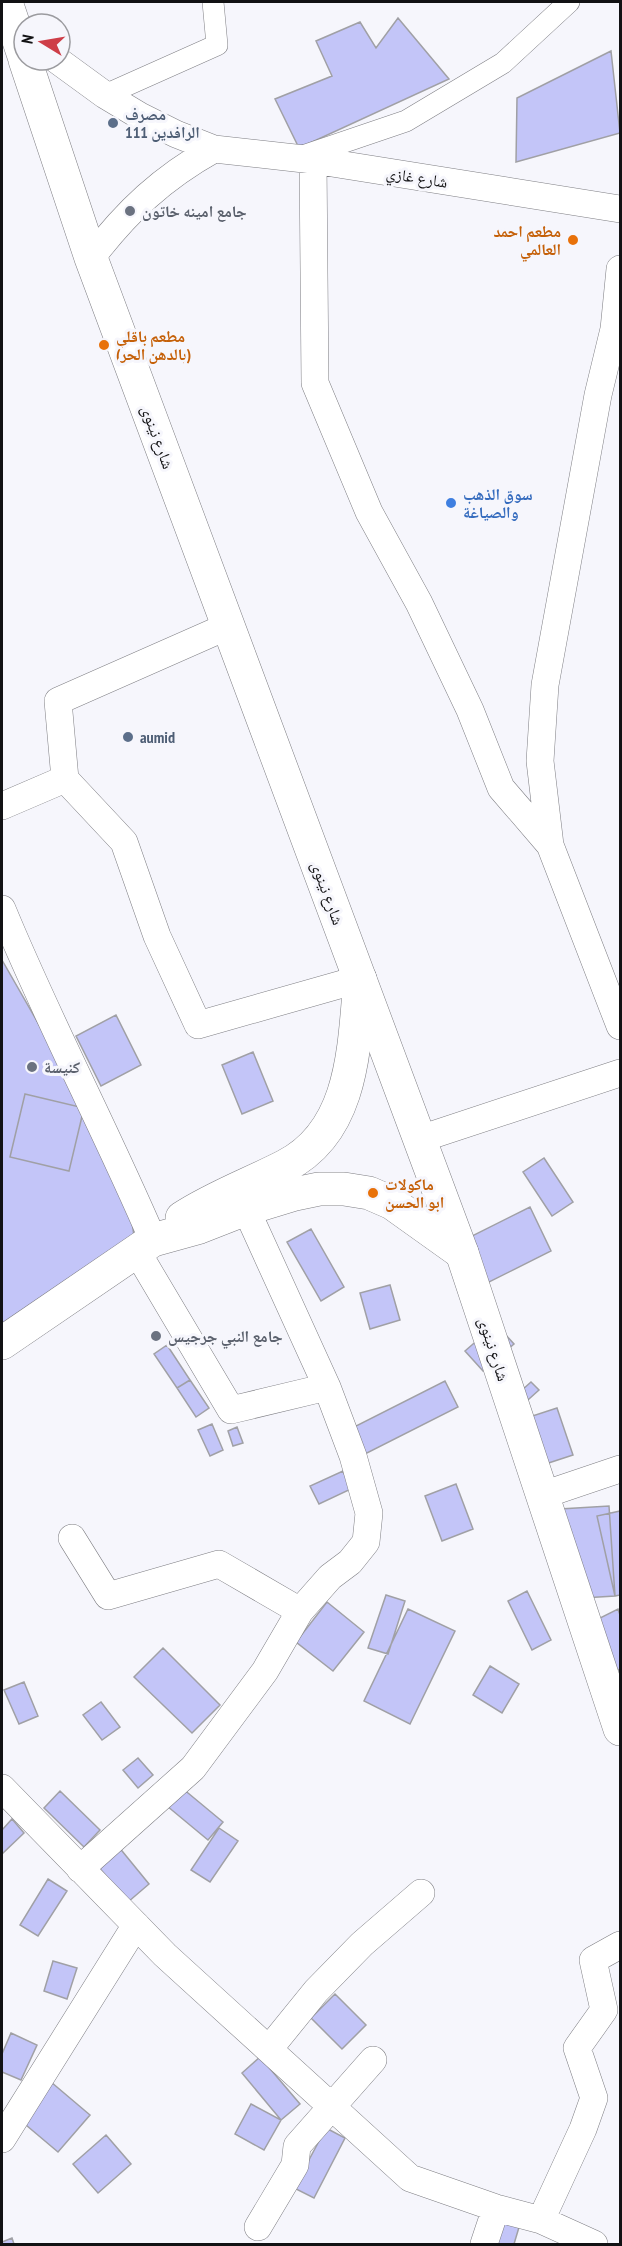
<svg xmlns="http://www.w3.org/2000/svg" width="622" height="2246" font-family="'PT Sans Narrow','Noto Naskh Arabic',sans-serif">
<style>
.building{fill:#c3c5f8;stroke:#a0a0a5;stroke-width:1.5}
.lines{fill:none;stroke-linecap:round;stroke-linejoin:round}
.pedestrian-casing{stroke:#7e7e83;stroke-width:22}
.minor-casing{stroke:#7e7e83;stroke-width:28}
.tertiary-casing{stroke:#7e7e83;stroke-width:34}
.secondary-casing{stroke:#7e7e83;stroke-width:34}
.pedestrian{stroke:#fff;stroke-width:21}
.minor{stroke:#fff;stroke-width:27}
.tertiary{stroke:#fff;stroke-width:33}
.secondary{stroke:#fff;stroke-width:33}
.service-dot{fill:#5c6f8a;stroke:#f6f6fc;stroke-width:2}
.worship-dot{fill:#6b7280;stroke:#f6f6fc;stroke-width:2}
.food-dot{fill:#e8710a;stroke:#f6f6fc;stroke-width:2}
.shop-dot{fill:#3f7fe0;stroke:#f6f6fc;stroke-width:2}
.labels{text-anchor:middle;dominant-baseline:central;stroke-width:6;stroke-linejoin:round;paint-order:stroke}
.service-label{font-size:16px;font-weight:bold;fill:#4e5e75;stroke:#f6f6fc;text-anchor:start}
.street-label{font-size:16px;fill:#121214;stroke:#f6f6fc}
.worship-label{font-size:16px;font-weight:bold;fill:#5b616d;stroke:#f6f6fc;text-anchor:start}
.food-label{font-size:16px;font-weight:bold;fill:#c56008;stroke:#f6f6fc;text-anchor:start}
.shop-label{font-size:16px;font-weight:bold;fill:#366cbe;stroke:#f6f6fc;text-anchor:start}
</style>
<rect width="100%" height="100%" fill="#f6f6fc"/>
<path class="building" d="M 398,18 L 449,79 L 299,148 L 275,99 L 332,76 L 316,41 L 360,22 L 376,48 Z
M 611,51 L 620,133 L 516,162 L 517,98 Z
M 2,960 L 125,1175 L 134,1236 L 2,1329 Z
M 116,1015 L 141,1065 L 101,1086 L 76,1036 Z
M 253,1052 L 273,1101 L 242,1114 L 222,1065 Z
M 25,1094 L 84,1108 L 69,1171 L 10,1157 Z
M 544,1158 L 573,1202 L 552,1216 L 523,1172 Z
M 530,1207 L 551,1251 L 467,1293 L 446,1249 Z
M 311,1229 L 344,1287 L 321,1301 L 287,1242 Z
M 390,1285 L 400,1320 L 370,1329 L 360,1293 Z
M 496,1324 L 514,1344 L 483,1371 L 465,1351 Z
M 167,1345 L 190,1380 L 177,1388 L 154,1354 Z
M 190,1380 L 209,1408 L 196,1417 L 177,1388 Z
M 445,1381 L 458,1407 L 363,1455 L 350,1429 Z
M 531,1382 L 539,1390 L 510,1416 L 503,1407 Z
M 557,1408 L 573,1455 L 521,1472 L 505,1425 Z
M 212,1424 L 223,1450 L 210,1456 L 198,1430 Z
M 237,1427 L 243,1443 L 233,1446 L 228,1431 Z
M 343,1471 L 351,1489 L 319,1504 L 310,1486 Z
M 456,1484 L 473,1529 L 442,1541 L 425,1496 Z
M 609,1506 L 615,1596 L 566,1599 L 560,1509 Z
M 620,1511 L 620,1595 L 615,1596 L 597,1516 Z
M 527,1591 L 551,1640 L 532,1650 L 508,1601 Z
M 386,1595 L 405,1601 L 388,1654 L 368,1648 Z
M 327,1602 L 364,1632 L 333,1671 L 296,1642 Z
M 408,1609 L 455,1631 L 410,1724 L 364,1701 Z
M 618,1609 L 620,1615 L 620,1669 L 600,1679 L 576,1630 Z
M 163,1648 L 220,1705 L 192,1733 L 134,1677 Z
M 490,1666 L 519,1684 L 502,1713 L 473,1695 Z
M 24,1682 L 38,1716 L 19,1724 L 4,1690 Z
M 101,1702 L 120,1727 L 102,1740 L 83,1715 Z
M 138,1758 L 153,1775 L 138,1788 L 123,1770 Z
M 182,1788 L 223,1822 L 208,1840 L 167,1806 Z
M 60,1791 L 100,1830 L 84,1847 L 44,1808 Z
M 12,1819 L 24,1833 L 2,1854 L 2,1830 Z
M 219,1828 L 238,1841 L 210,1882 L 191,1870 Z
M 118,1846 L 149,1884 L 128,1902 L 96,1864 Z
M 48,1879 L 67,1891 L 38,1936 L 20,1925 Z
M 53,1961 L 77,1968 L 67,1999 L 44,1991 Z
M 335,1994 L 366,2025 L 342,2049 L 311,2018 Z
M 11,2033 L 37,2045 L 21,2080 L 2,2072 L 2,2054 Z
M 260,2057 L 300,2104 L 281,2120 L 242,2073 Z
M 51,2082 L 90,2115 L 58,2152 L 20,2120 Z
M 251,2104 L 281,2120 L 264,2150 L 235,2134 Z
M 326,2128 L 345,2138 L 314,2198 L 294,2188 Z
M 106,2135 L 131,2164 L 98,2193 L 73,2164 Z
M 502,2208 L 523,2214 L 514,2244 L 490,2244 Z
M 12,2238 L 14,2244 L 2,2244 L 2,2242 Z"/>
<g class="lines">
<defs>
<path id="pedestrian" d="M 105,95 L 217,45 L 213,2
M 300,157 L 406,121 L 503,63 L 569,2"/>
<path id="minor" d="M 57,60 L 105,95 L 140,116 L 176,134 L 214,149 L 313,160 L 620,209
M 313,160 L 315,383 L 369,512 L 419,603 L 470,710 L 501,788 L 550,845
M 91,258 C 127,211 162,178 214,149
M 614,329 L 598,395 L 545,685 L 540,761 L 550,845 L 620,1026
M 619,345 L 614,329 L 620,269
M 65,779 L 124,842 L 157,936 L 198,1025 L 360,979
M 2,806 L 65,779 L 58,701 L 228,626
M 2,909 C 48,1021 105,1128 153,1240
M 420,1139 L 620,1073
M 136,1250 L 231,1410 L 327,1387
M 543,1495 L 620,1469
M 72,1538 L 108,1596 L 219,1564 L 300,1611
M 2,1788 L 165,1955 L 410,2178 L 496,2208 L 541,2220 L 594,2244
M 80,1869 L 193,1768 L 265,1671 L 300,1611 L 330,1577 L 350,1562 L 366,1542 L 369,1513 L 353,1456 L 327,1387 L 246,1209
M 269,2049 L 316,1991 L 362,1944 L 421,1893
M 2,2139 L 136,1925
M 541,2220 L 583,2129 L 594,2098 L 577,2048 L 604,2010 L 593,1960 L 620,1945
M 258,2227 L 295,2165 L 297,2146 L 373,2060
M 484,2244 L 496,2208"/>
<path id="tertiary" d="M 182,1218 C 214,1197 250,1184 285,1166 C 354,1131 354,1047 360,979
M 2,1343 L 153,1240 L 200,1227 L 246,1209 L 295,1194 L 319,1189 L 344,1189 L 369,1193 L 392,1203 L 462,1253"/>
<path id="secondary" d="M 6,2 L 24,56
M 25,60 L 91,258 L 462,1253 L 620,1729"/>
</defs>
<use href="#pedestrian" class="pedestrian-casing"/>
<use href="#minor" class="minor-casing"/>
<use href="#tertiary" class="tertiary-casing"/>
<use href="#secondary" class="secondary-casing"/>
<use href="#pedestrian" class="pedestrian"/>
<use href="#minor" class="minor"/>
<use href="#tertiary" class="tertiary"/>
<use href="#secondary" class="secondary"/>
</g>
<g class="service-dot">
<circle cx="113" cy="123" r="6"/>
<circle cx="128" cy="737" r="6"/>
</g>
<g class="worship-dot">
<circle cx="130" cy="211" r="6"/>
<circle cx="32" cy="1067" r="6"/>
<circle cx="156" cy="1336" r="6"/>
</g>
<g class="food-dot">
<circle cx="573" cy="240" r="6"/>
<circle cx="104" cy="345" r="6"/>
<circle cx="373" cy="1193" r="6"/>
</g>
<circle class="shop-dot" cx="451" cy="503" r="6"/>
<g class="labels">
<g class="service-label">
<text x="125" y="114">مصرف<tspan x="125" dy="18">الرافدين 111</tspan></text>
<text x="140" y="737">aumid</text>
</g>
<g class="street-label">
<text transform="translate(417 177) rotate(9)">شارع غازي</text>
<text transform="translate(158 437) rotate(70)">شارع نينوى</text>
<text transform="translate(328 893) rotate(70)">شارع نينوى</text>
<text transform="translate(494 1349) rotate(72)">شارع نينوى</text>
</g>
<g class="worship-label">
<text x="142" y="211">جامع امينه خاتون</text>
<text x="44" y="1067">كنيسة</text>
<text x="168" y="1336">جامع النبي جرجيس</text>
</g>
<g class="food-label">
<text x="561" y="231" text-anchor="end">مطعم احمد<tspan x="561" dy="18">العالمي</tspan></text>
<text x="116" y="336">مطعم باقلي<tspan x="116" dy="18">(بالدهن الحر)</tspan></text>
<text x="385" y="1184">ماكولات<tspan x="385" dy="18">ابو الحسن</tspan></text>
</g>
<g class="shop-label">
<text x="463" y="494">سوق الذهب<tspan x="463" dy="18">والصياغة</tspan></text>
</g>
</g>
<rect width="622" height="2246" fill="none" stroke="#121214" stroke-width="6"/>
<g transform="translate(42 42) rotate(281)"><circle r="28" fill="#f6f6fc" stroke="#9b9b9f" stroke-width="1.5"/>
<path d="M0-4.5L10 22L0 15L-10 22Z" fill="#ce3e48"/>
<text y="-9" font-size="16" font-weight="bold" text-anchor="middle" fill="#121214">N</text>
</g>
</svg>
